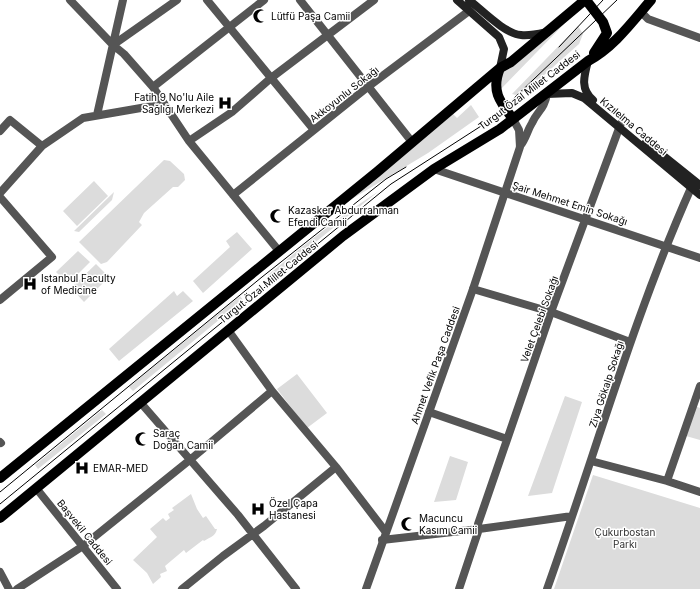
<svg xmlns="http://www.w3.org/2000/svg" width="700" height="589" font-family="Inter,sans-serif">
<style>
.green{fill:#dcdcdc}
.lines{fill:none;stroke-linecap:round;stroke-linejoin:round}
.minor{stroke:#555;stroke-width:8}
.tertiary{stroke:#555;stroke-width:8}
.secondary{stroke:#222;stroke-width:8}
.primary{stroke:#000;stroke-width:10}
.tram{stroke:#000;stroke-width:1}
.labels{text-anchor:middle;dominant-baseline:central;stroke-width:3;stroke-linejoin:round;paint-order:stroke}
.poi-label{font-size:10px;fill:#000;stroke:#fff;text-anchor:start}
.street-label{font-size:10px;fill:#000;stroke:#fff}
.park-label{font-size:10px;fill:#333;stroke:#fff}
</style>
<rect width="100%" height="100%" fill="#fff"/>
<path class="green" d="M 568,20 L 499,91 L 496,77 Z
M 578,26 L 583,34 L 579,44 L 526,91 L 516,95 L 512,94 Z
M 471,105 L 479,117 L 428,153 L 342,205 L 453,114 L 457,118 Z
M 164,160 L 170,161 L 184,174 L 185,180 L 178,187 L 173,187 L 144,213 L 139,222 L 142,225 L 107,262 L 101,264 L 79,242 Z
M 94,181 L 108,196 L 77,226 L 63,211 Z
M 379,191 L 271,278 L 268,275 C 304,245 340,216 379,191 Z
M 114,192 L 112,200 L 79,232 L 74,231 Z
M 237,232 L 252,249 L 203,293 L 193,281 L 230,247 L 226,241 Z
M 78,251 L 90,262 L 68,284 L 56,272 Z
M 96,264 L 109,277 L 84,302 L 71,288 Z
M 174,291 L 177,296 L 183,291 L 193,301 L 119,361 L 109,349 Z
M 240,296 L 243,300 L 133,391 L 129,387 Z
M 297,374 L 327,413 L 307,428 L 277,389 Z
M 565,396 L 582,402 L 552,493 L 528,496 Z
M 695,406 L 700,408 L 700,440 L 686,436 Z
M 102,410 L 106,414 L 38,469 L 35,465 Z
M 450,456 L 468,462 L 456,500 L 434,502 Z
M 593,475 L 700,508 L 700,589 L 554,589 Z
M 191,494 L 197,509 L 203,518 L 206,516 L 215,529 L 217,529 C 215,537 210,537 204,541 L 203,540 L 186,553 L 184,550 L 165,566 L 167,571 L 160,574 L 161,577 L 153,584 L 147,573 L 133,560 L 157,537 L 150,529 L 163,518 L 166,521 L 170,518 L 168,514 L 174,510 L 172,508 Z"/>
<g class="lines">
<path class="minor" d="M 70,0 L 113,45 L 124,54 L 153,87 L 189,141 L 279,251
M 207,0 L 314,130
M 300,0 L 412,142
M 641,12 L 648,19 L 700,38
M 113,45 L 177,0
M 153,87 L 264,0
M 97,115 L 123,0
M 0,131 L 10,120 L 42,146
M 189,141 L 232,112 L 271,78 L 374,0
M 434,169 L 700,258
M 0,193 L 42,146 L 83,118 L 164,104
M 233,195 L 369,86 L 469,11
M 0,197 L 52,257 L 0,300
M 473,289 L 551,312 L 630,342
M 228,330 L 272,391 L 336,467 L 385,531
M 140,402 L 238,515 L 296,589
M 429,412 L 507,439
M 0,442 L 1,443
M 591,461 L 667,481 L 700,492
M 667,481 L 700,386
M 382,540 L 479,529 L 572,516
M 0,572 L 9,589
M 17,589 L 83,546 L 191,459 L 272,391
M 182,589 L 223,556 L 264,526 L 336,467
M 459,589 L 479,529 L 478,524 L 551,312 L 621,123
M 547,589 C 595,455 633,318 691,188"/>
<path class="tertiary" d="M 520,146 C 526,139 527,131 532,123 C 538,110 544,110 547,94
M 36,488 L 117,589
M 366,589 L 473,289 L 520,147 L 519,130 L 513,119"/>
<path class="secondary" d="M 457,0 L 499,37 L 504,49 L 500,68
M 469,0 C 482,10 505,34 521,35 C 530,36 538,34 547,32
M 588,61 C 584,76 580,89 593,100
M 547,94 L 572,93 L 584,98 L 700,195
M 646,142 L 700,185"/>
<path class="primary" d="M 586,0 L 603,22 L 607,33 L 594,53
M 500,68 C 491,90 499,101 513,119
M 0,478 L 377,172 L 500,68 L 511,62 L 585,0
M 0,518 L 343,236 L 434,169 L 500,129 L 588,61 C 614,47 632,22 651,0"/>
<path class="tram" d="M 559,47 L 603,0
M 0,492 L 262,277 L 386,179 L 406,167
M 0,504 L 391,184 L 492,119 L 617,0"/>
</g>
<defs>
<symbol id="mosque-bare" viewBox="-9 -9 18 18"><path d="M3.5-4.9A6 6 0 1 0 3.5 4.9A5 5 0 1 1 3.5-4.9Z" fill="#000" stroke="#fff" stroke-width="2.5" paint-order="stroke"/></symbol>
<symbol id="hospital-bare" viewBox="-9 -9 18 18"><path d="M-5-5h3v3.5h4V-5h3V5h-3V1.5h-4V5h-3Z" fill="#000" stroke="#fff" stroke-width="2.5" paint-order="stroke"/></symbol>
</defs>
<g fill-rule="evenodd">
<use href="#mosque-bare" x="250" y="6" width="20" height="20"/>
<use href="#hospital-bare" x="215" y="93" width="20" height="20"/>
<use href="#mosque-bare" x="267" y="206" width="20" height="20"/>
<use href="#hospital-bare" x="20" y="274" width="20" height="20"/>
<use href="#mosque-bare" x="132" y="429" width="20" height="20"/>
<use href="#hospital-bare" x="72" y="458" width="20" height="20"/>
<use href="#hospital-bare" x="248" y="499" width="20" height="20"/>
<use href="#mosque-bare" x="398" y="514" width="20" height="20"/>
</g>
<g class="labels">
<g class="poi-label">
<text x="271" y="16">Lütfü Paşa Camii</text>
<text x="214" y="97" text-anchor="end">Fatih 9 No'lu Aile<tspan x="214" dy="12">Sağlığı Merkezi</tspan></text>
<text x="288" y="210">Kazasker Abdurrahman<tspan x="288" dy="12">Efendi Camii</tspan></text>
<text x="41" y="278">Istanbul Faculty<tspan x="41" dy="12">of Medicine</tspan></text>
<text x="153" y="433">Saraç<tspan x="153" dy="12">Doğan Camii</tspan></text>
<text x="93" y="468">EMAR-MED</text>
<text x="269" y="503">Özel Çapa<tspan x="269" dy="12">Hastanesi</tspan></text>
<text x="419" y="518">Macuncu<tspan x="419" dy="12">Kasım Camii</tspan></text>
</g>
<g class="street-label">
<text transform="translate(529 90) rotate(-37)">Turgut Özal Millet Caddesi</text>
<text transform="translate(344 94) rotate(-38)">Akkoyunlu Sokağı</text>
<text transform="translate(634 126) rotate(40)">Kızılelma Caddesi</text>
<text transform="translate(570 203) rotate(18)">Şair Mehmet Emin Sokağı</text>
<text transform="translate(268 282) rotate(-39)">Turgut Özal Millet Caddesi</text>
<text transform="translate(539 319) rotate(-70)">Velet Çelebi Sokağı</text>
<text transform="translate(435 365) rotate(-70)">Ahmet Vefik Paşa Caddesi</text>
<text transform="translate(606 384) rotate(-72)">Ziya Gökalp Sokağı</text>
<text transform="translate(85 532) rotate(51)">Başvekil Caddesi</text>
</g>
<g class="park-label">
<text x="625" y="532">Çukurbostan<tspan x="625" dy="12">Parkı</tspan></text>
</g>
</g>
</svg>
